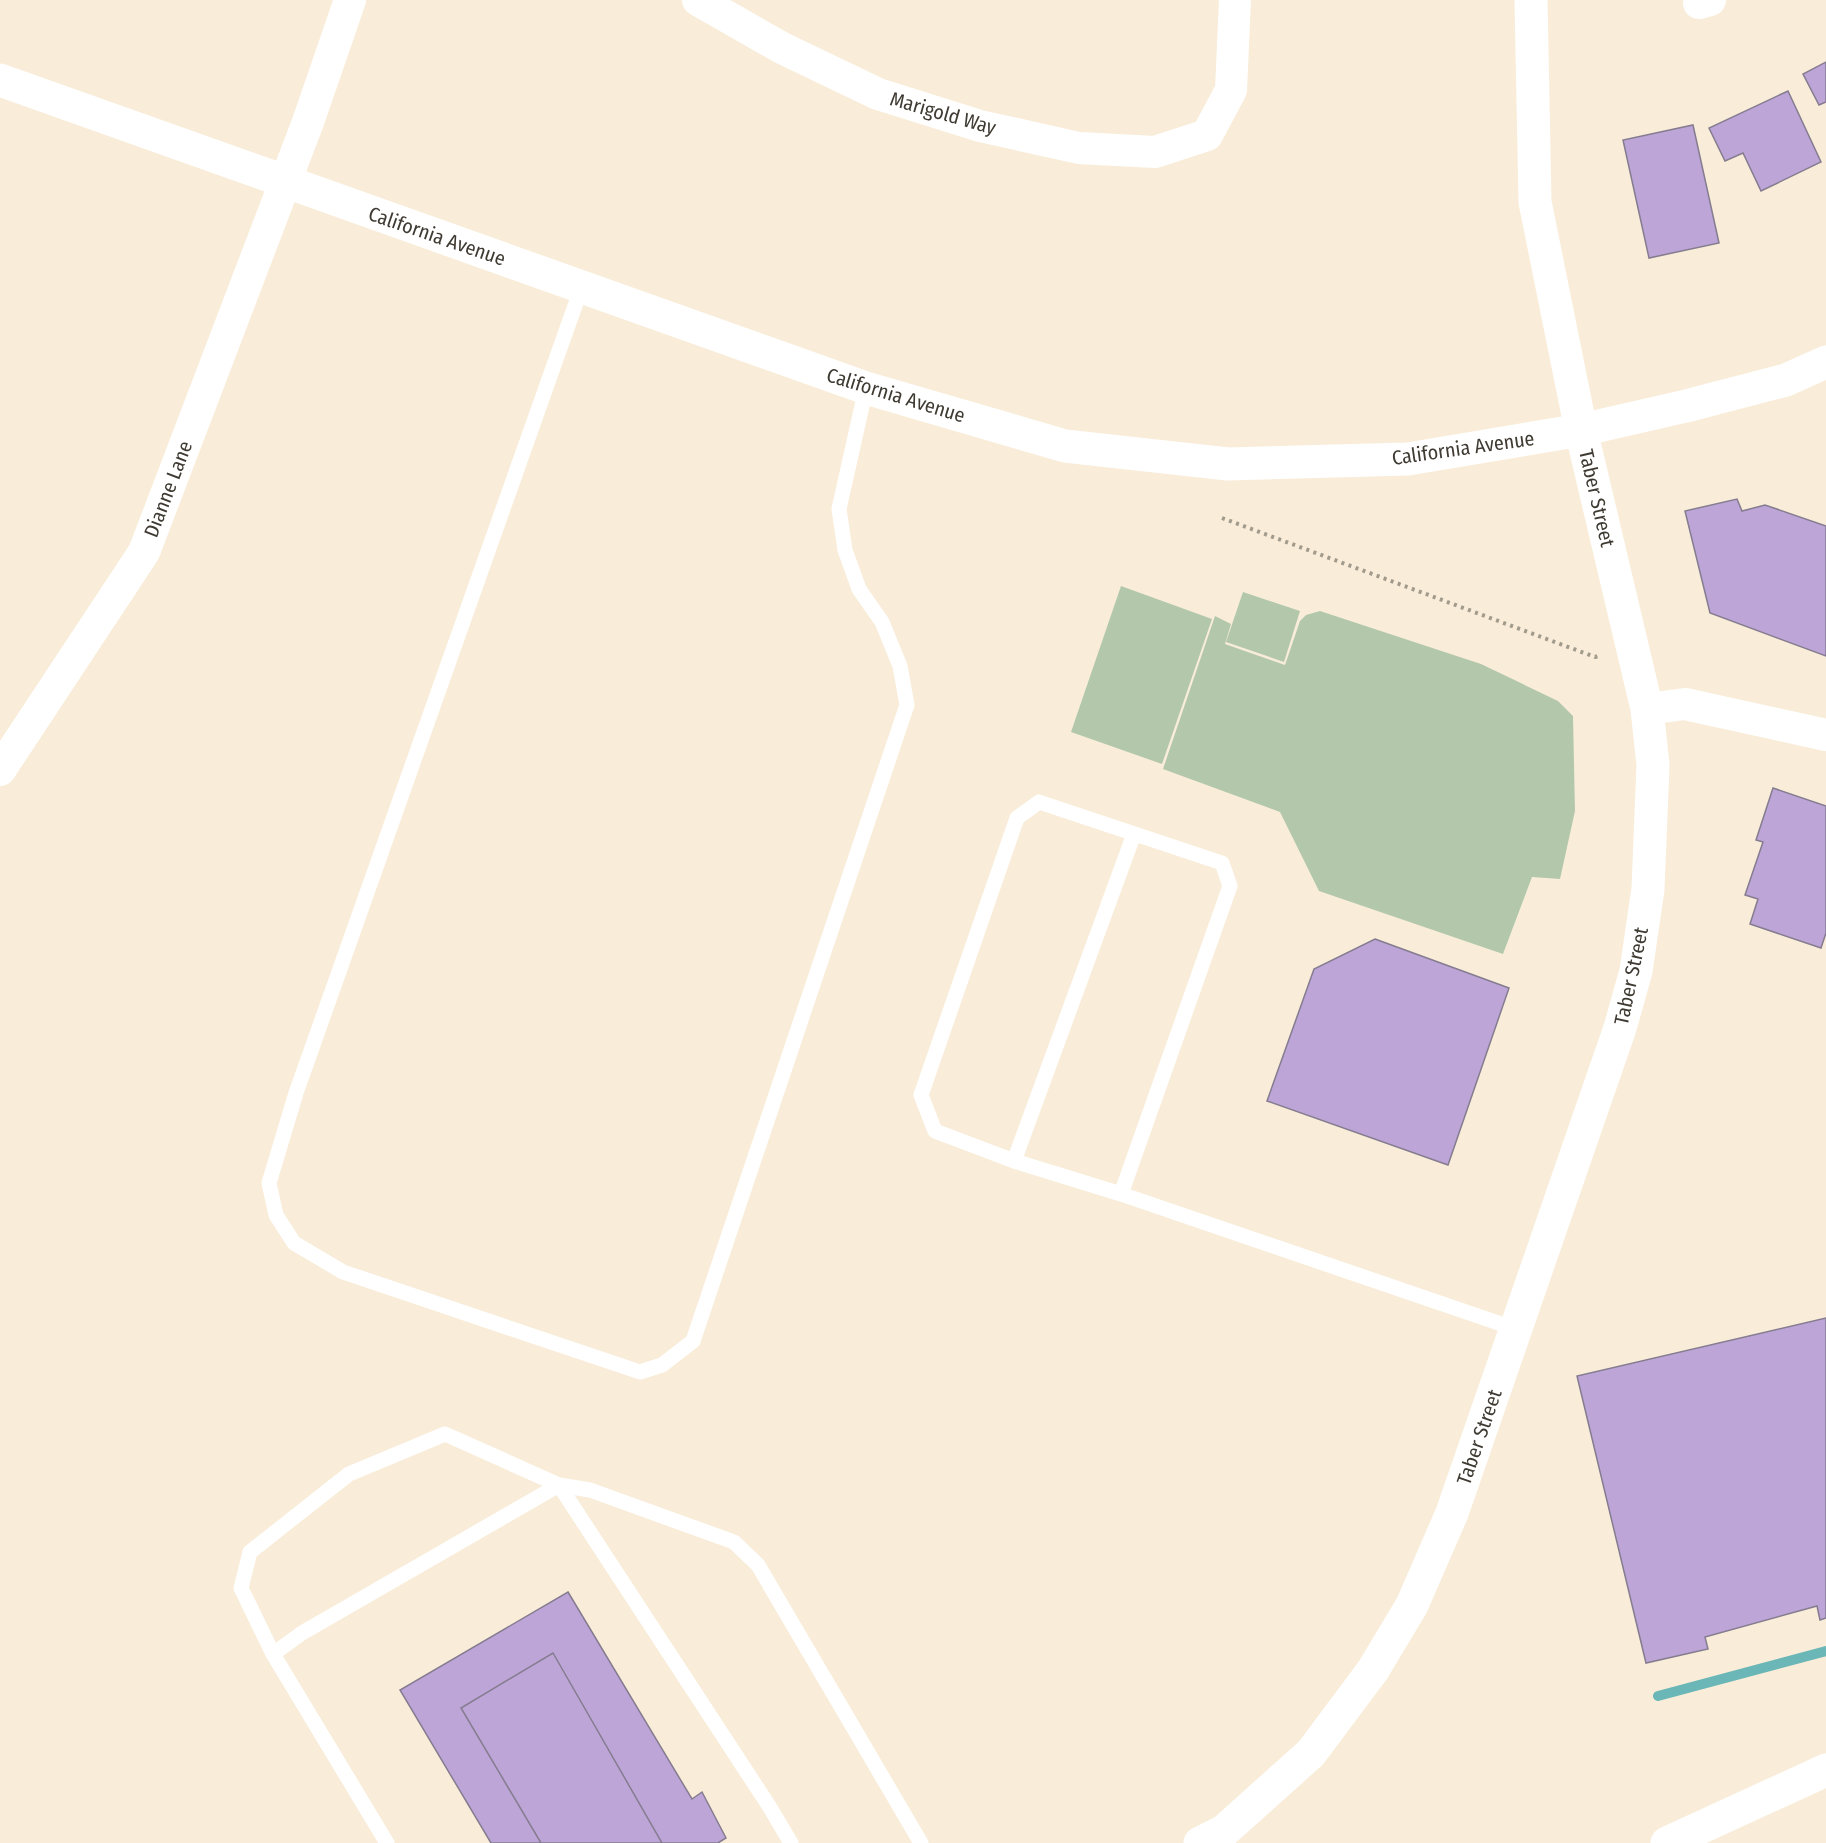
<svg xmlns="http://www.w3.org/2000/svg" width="1826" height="1843" font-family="'Fira Sans Condensed',sans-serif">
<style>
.green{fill:#b3c8ab}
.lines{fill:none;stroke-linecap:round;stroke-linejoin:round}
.stream{stroke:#6bb6b6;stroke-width:10}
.building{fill:#bda5d7;stroke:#857c8f;stroke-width:1.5}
.path{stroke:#a29a8b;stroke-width:4;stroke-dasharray:3 4.5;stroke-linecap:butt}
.lane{stroke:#fff;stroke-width:15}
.street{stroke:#fff;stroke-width:32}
.secondary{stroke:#fff;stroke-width:33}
.highway{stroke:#fff;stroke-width:33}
.labels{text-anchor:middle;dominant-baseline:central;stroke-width:5;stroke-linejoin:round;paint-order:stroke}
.street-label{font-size:20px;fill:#3f3a32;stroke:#fff}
</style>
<rect width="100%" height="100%" fill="#f9edd9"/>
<path class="green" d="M 1121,586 L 1212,619 L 1162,764 L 1071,732 Z
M 1243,592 L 1300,611 L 1284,662 L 1226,642 Z
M 1320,611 L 1481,664 L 1558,701 L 1573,716 L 1575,811 L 1560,879 L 1532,877 L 1503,954 L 1319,891 L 1280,812 L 1163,769 L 1215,616 L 1231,624 L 1225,644 L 1285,665 L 1300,621 L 1306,615 Z"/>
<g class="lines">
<path class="stream" d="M 1658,1696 L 1826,1651"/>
</g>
<path class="building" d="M 1826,62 L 1826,102 L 1819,105 L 1803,74 Z
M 1788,91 L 1821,162 L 1761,191 L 1743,153 L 1725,161 L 1709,128 Z
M 1693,125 L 1719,243 L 1649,258 L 1623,140 Z
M 1737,499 L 1742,511 L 1765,505 L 1826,526 L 1826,656 L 1710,613 L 1685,511 Z
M 1773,788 L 1826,806 L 1826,933 L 1821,948 L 1750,924 L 1758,899 L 1745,895 L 1763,842 L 1756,840 Z
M 1375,939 L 1509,988 L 1448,1165 L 1267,1101 L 1314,969 Z
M 1826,1318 L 1826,1618 L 1820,1620 L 1817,1606 L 1705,1637 L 1708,1649 L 1646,1663 L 1577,1376 Z
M 568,1592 L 692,1799 L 702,1792 L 726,1838 L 718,1843 L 491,1843 L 400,1690 Z
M 553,1653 L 662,1843 L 541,1843 L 461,1708 Z"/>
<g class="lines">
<path class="path" d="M 1222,518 L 1595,657 L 1598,656"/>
<path class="lane" d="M 582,286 L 296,1093 L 269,1183 L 276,1215 L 294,1243 L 343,1272 L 640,1372 L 662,1365 L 693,1341 L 907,705 L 900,666 L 882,622 L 859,589 L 845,550 L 839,509 L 866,388
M 1014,1161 L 1134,834
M 1121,1194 L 1230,886 L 1222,863 L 1039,802 L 1017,818 L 921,1095 L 935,1131 L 1014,1161 L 1121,1194 L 1516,1329
M 273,1654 L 241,1588 L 250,1552 L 349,1474 L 445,1434 L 559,1485 L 769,1806 L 791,1843
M 387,1843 L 273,1654 L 302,1633 L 559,1485 L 590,1490 L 734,1542 L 758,1565 L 921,1843"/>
<path class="street" d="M 698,0 L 782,48 L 878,94 L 980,126 L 1079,148 L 1155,152 L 1207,135 L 1231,90 L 1235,0
M 1699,3 L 1710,0
M 1647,709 L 1685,704 L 1826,735
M 0,770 L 144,552 L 308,122 L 350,0"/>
<path class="secondary" d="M 0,80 L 866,388 L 1065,446 L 1228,464 L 1408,459 L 1581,430 L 1686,406 L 1786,380 L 1826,362
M 1200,1843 L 1224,1831 L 1311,1753 L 1373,1670 L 1412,1605 L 1452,1513 L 1620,1028 L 1636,971 L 1648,889 L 1653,765 L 1647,709 L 1581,430 L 1535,202 L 1531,0"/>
<path class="highway" d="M 1667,1843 L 1826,1770"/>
</g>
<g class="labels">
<g class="street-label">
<text transform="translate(943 113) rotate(16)">Marigold Way</text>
<text transform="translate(437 236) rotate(19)">California Avenue</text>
<text transform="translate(896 395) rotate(17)">California Avenue</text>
<text transform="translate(1463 448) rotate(-8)">California Avenue</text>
<text transform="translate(168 489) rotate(-69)">Dianne Lane</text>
<text transform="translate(1597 498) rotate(77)">Taber Street</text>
<text transform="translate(1631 976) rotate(-78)">Taber Street</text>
<text transform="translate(1479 1437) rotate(-71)">Taber Street</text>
</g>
</g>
</svg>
